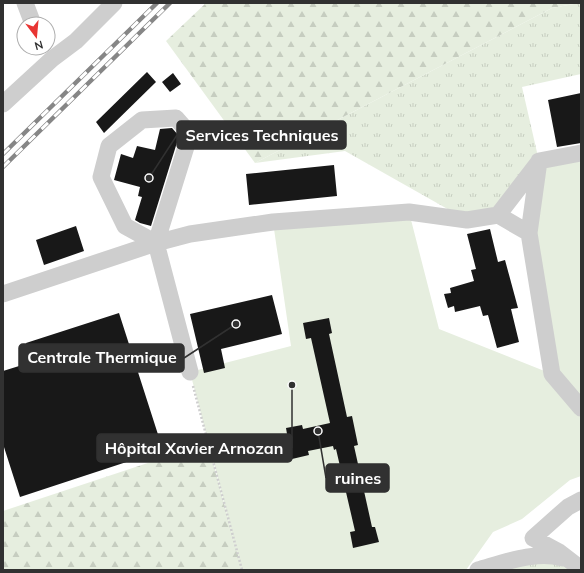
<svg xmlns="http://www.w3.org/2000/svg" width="584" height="573" font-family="Mulish,sans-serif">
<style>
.grass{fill:url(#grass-tufts)}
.forest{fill:url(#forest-firs)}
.park{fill:#e6eedf}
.building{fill:#181818}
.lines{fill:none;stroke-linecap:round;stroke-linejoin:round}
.path{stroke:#cecece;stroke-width:2.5;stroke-dasharray:2 2;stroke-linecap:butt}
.minor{stroke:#cecece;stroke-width:17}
.rail-casing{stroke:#868686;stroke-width:4.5}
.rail{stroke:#fff;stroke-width:3;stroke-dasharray:9;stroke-linecap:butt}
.leader{fill:none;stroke:#313131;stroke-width:1.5}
.callout-dot{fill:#313131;stroke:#fff;stroke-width:1.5}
.callout{fill:#313131;stroke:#313131;stroke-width:1.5}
.callout-label{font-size:16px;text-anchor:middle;font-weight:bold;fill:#fff}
</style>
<defs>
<pattern id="grass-tufts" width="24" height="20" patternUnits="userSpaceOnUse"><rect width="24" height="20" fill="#e6eedf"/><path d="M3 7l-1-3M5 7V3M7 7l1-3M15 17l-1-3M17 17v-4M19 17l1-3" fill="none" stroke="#c6cdc0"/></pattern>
<pattern id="forest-firs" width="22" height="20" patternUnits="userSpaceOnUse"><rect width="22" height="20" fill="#e6eedf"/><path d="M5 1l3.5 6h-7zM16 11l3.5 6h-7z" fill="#c6cdc0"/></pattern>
</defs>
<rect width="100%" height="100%" fill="#fff"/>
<path class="grass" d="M 579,3 L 581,3 L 581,74 L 522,87 L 539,161 L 498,215 L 467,220 L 345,151 L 255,163 L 552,8 Z
M 554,555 L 581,570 L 512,570 L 514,560 Z"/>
<path class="forest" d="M 206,3 L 579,3 L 552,8 L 255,163 L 166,41 Z
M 208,443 L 242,570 L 3,570 L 3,511 Z"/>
<path class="park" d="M 581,153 L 581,476 L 570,480 L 522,519 L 493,532 L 466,570 L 242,570 L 190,372 L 291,346 L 273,222 L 409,212 L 439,329 L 552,374 L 529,233 L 539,161 Z"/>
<path class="building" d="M 147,72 L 156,82 L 104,133 L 96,122 Z
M 173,73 L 181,84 L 170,92 L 162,82 Z
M 581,93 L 581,143 L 557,147 L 548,100 Z
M 172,128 L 179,136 L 151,226 L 140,223 L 135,220 L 142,197 L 138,196 L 140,187 L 114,180 L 121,154 L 133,158 L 137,146 L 155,150 L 160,129 Z
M 334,165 L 337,196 L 249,205 L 246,174 Z
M 76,226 L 84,251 L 44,265 L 36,240 Z
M 490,229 L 498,262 L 505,260 L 518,308 L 511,309 L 519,342 L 497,348 L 488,315 L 483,316 L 480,306 L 455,312 L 454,306 L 448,308 L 444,294 L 451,293 L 450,288 L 474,281 L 471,270 L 476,269 L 467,234 Z
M 272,295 L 282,334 L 221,349 L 225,368 L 204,373 L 190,314 Z
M 119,313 L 163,450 L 20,497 L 3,444 L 3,371 L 32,362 L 26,343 Z
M 329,318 L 332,333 L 329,334 L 347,417 L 352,416 L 358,445 L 354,446 L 372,527 L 375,527 L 379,542 L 353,548 L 350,532 L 355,531 L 336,449 L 334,450 L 333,446 L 308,451 L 309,455 L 292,459 L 291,452 L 280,454 L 276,436 L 287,434 L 286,428 L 302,425 L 303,429 L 330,423 L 311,338 L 306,339 L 303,323 Z"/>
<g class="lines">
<path class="path" d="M 193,386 L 242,570"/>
<path class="minor" d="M 25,3 L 33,24
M 3,104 L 52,59 L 76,41 L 114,3
M 581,153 L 539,161 L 529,233 L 552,374 L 581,408
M 498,215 L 538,163
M 156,243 L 125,226 L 101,177 L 109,146 L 142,120 L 176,118 L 190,134 L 156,243 L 190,372
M 3,294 L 156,243 L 190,234 L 273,222 L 409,212 L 467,220 L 498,215 L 529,233
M 581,500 L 568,507 L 533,538 L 559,552 L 581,569
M 478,570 C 503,563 537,550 562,558"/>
<defs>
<path id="rail" d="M 3,154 L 157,3
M 3,167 L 170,3"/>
</defs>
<use href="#rail" class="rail-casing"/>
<use href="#rail" class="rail"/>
</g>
<path class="leader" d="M149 178L177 135M236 324L184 358M292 385L292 448M318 431L326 478"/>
<g class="callout-dot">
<circle cx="149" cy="178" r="4"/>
<circle cx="236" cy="324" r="4"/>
<circle cx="292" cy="385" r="4"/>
<circle cx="318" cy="431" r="4"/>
</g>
<g class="callout">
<rect x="177" y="121" width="169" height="28" rx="4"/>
<rect x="19" y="344" width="165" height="28" rx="4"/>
<rect x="97" y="434" width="195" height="28" rx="4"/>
<rect x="326" y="464" width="63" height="28" rx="4"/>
</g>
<g class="callout-label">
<text x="262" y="141">Services Techniques</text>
<text x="102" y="363">Centrale Thermique</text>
<text x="194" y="454">Hôpital Xavier Arnozan</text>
<text x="358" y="484">ruines</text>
</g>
<rect width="584" height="573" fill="none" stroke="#313131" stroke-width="8"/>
<g transform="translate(36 36) rotate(164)"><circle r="19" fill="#ffffff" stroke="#adadad"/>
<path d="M0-3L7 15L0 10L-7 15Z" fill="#e83533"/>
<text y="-6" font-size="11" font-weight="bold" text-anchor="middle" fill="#313131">N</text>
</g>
</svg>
